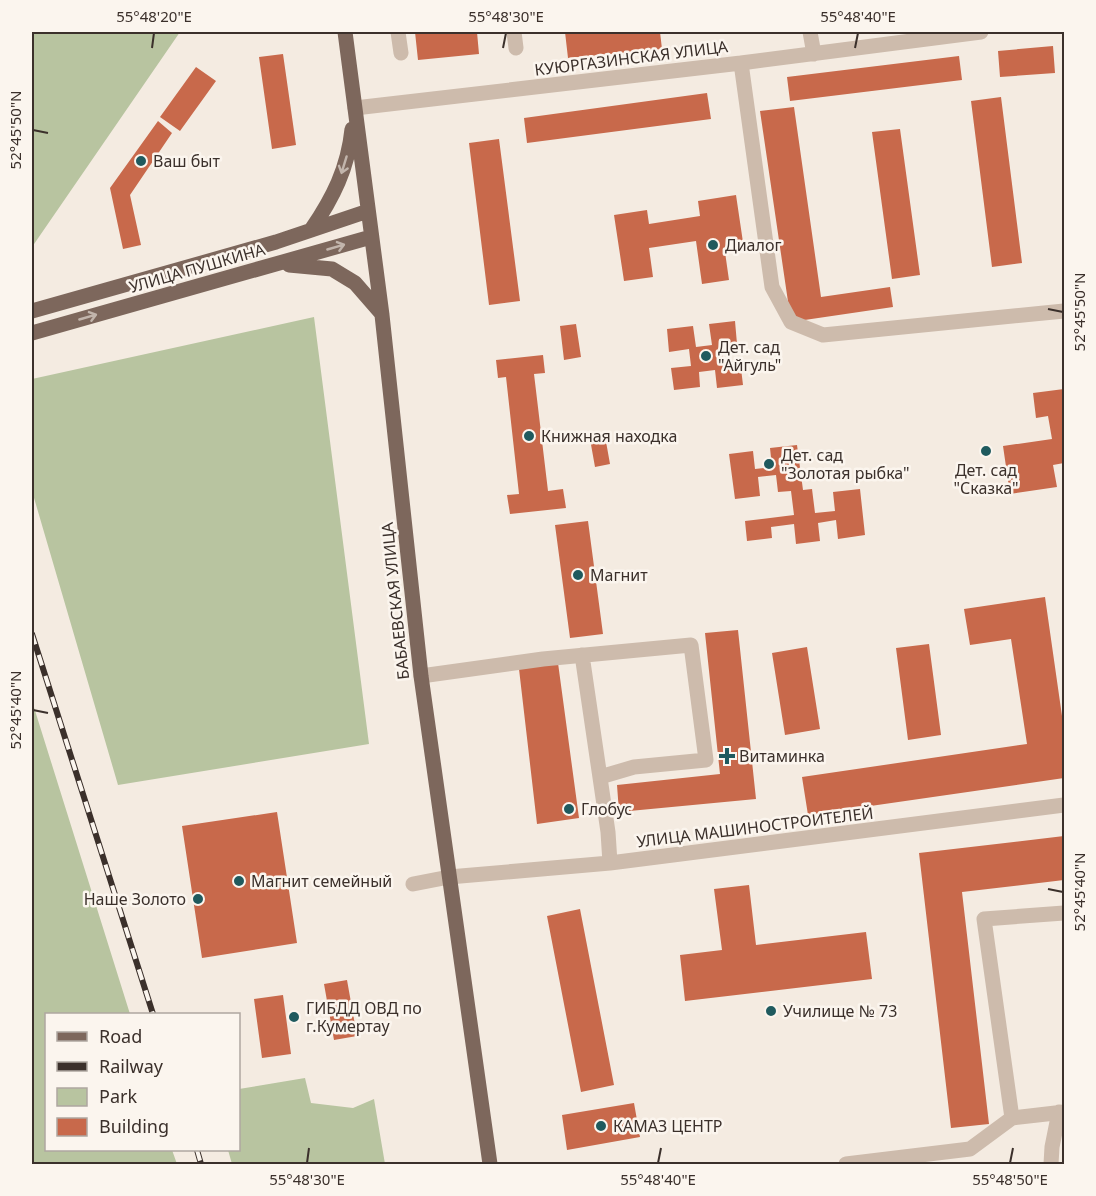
<svg xmlns="http://www.w3.org/2000/svg" width="1096" height="1196" font-family="'Noto Sans',sans-serif">
<style>
.green{fill:#b8c4a0}
.building{fill:#c8694b}
.lines{fill:none;stroke-linecap:round;stroke-linejoin:round}
.minor{stroke:#cdbbac;stroke-width:15}
.major{stroke:#7d675c;stroke-width:15}
.rail-casing{stroke:#3b302b;stroke-width:6}
.rail{stroke:#fbf5ee;stroke-width:4;stroke-dasharray:11;stroke-linecap:butt}
.oneway{stroke:#c2b5ac}
.ticks{fill:none;stroke:#3b302b;stroke-width:2}
.poi-dot{fill:#1f5a5e;stroke:#fbf5ee;stroke-width:2}
.labels{text-anchor:middle;dominant-baseline:central;stroke-width:5;stroke-linejoin:round;paint-order:stroke}
.street-label{font-size:16px;fill:#3b302b;stroke:#fbf5ee}
.poi-label{font-size:16px;fill:#3b302b;stroke:#fbf5ee;text-anchor:start}
.neatline{fill:none;stroke:#3b302b;stroke-width:2}
.ticks-label{font-size:15px;text-anchor:middle;fill:#3b302b}
</style>
<rect width="100%" height="100%" fill="#f4ebe1"/>
<path class="green" d="M 32,32 L 180,32 L 32,247 Z
M 314,317 L 369,744 L 118,785 L 32,491 L 32,379 Z
M 32,701 L 130,1014 L 46,1014 L 46,1150 L 172,1150 L 177,1164 L 32,1164 Z
M 305,1078 L 311,1103 L 353,1108 L 374,1099 L 385,1164 L 232,1164 L 228,1150 L 238,1150 L 239,1089 Z"/>
<path class="building" d="M 415,32 L 477,32 L 479,54 L 418,60 Z
M 565,32 L 660,32 L 662,49 L 568,58 Z
M 1053,46 L 1055,73 L 1000,77 L 998,51 Z
M 283,54 L 296,145 L 272,149 L 259,57 Z
M 959,56 L 962,80 L 790,101 L 787,77 Z
M 196,67 L 216,81 L 180,131 L 160,117 Z
M 707,93 L 711,119 L 527,143 L 524,118 Z
M 1001,97 L 1022,263 L 992,267 L 971,101 Z
M 794,107 L 821,297 L 890,287 L 893,307 L 791,322 L 760,111 Z
M 158,121 L 172,133 L 130,195 L 141,245 L 123,249 L 110,188 Z
M 900,129 L 920,275 L 892,279 L 872,132 Z
M 499,139 L 520,301 L 489,305 L 469,143 Z
M 736,195 L 744,249 L 725,252 L 729,280 L 702,284 L 696,241 L 649,248 L 653,277 L 624,281 L 614,215 L 647,210 L 649,224 L 700,216 L 698,201 Z
M 735,321 L 737,344 L 721,346 L 723,362 L 740,360 L 743,385 L 717,388 L 715,370 L 699,372 L 700,387 L 674,390 L 671,368 L 691,366 L 689,349 L 669,352 L 667,329 L 693,326 L 696,347 L 712,345 L 709,324 Z
M 576,324 L 581,357 L 564,360 L 560,326 Z
M 543,355 L 545,373 L 534,374 L 548,491 L 563,489 L 566,508 L 510,514 L 507,495 L 519,494 L 506,377 L 498,378 L 496,360 Z
M 1064,389 L 1064,463 L 1053,465 L 1057,487 L 1010,494 L 1003,446 L 1052,439 L 1048,416 L 1036,418 L 1033,393 Z
M 605,436 L 610,464 L 595,467 L 590,439 Z
M 797,445 L 803,490 L 812,489 L 815,513 L 835,511 L 833,492 L 860,489 L 865,535 L 838,539 L 836,520 L 818,523 L 820,541 L 796,544 L 794,524 L 771,527 L 772,538 L 747,541 L 745,521 L 794,515 L 791,491 L 778,492 L 776,475 L 758,477 L 760,496 L 735,499 L 729,454 L 753,451 L 755,469 L 772,467 L 770,448 Z
M 588,521 L 603,634 L 570,638 L 555,525 Z
M 1045,597 L 1064,730 L 1064,778 L 808,815 L 802,777 L 1027,744 L 1011,639 L 970,645 L 964,609 Z
M 738,630 L 756,799 L 619,812 L 617,785 L 720,774 L 705,633 Z
M 929,644 L 941,735 L 908,740 L 896,648 Z
M 807,647 L 820,729 L 785,735 L 772,653 Z
M 558,663 L 579,818 L 537,824 L 519,669 Z
M 277,812 L 297,943 L 202,958 L 182,826 Z
M 1064,836 L 1064,880 L 962,892 L 989,1124 L 951,1128 L 919,853 Z
M 749,885 L 756,945 L 866,932 L 872,979 L 685,1001 L 680,955 L 722,950 L 714,889 Z
M 580,909 L 614,1085 L 581,1092 L 547,916 Z
M 347,980 L 357,1036 L 334,1040 L 324,984 Z
M 283,995 L 291,1054 L 262,1058 L 254,999 Z
M 634,1103 L 640,1137 L 567,1150 L 562,1115 Z"/>
<g class="lines">
<path class="minor" d="M 398,32 L 401,53
M 514,32 L 516,48
M 810,32 L 814,54
M 741,63 L 772,287 L 791,322 L 823,335 L 1064,311
M 355,108 L 741,63 L 981,32
M 582,655 L 608,832 L 610,863
M 421,676 L 543,659 L 691,645 L 706,760 L 634,767 L 600,777
M 413,884 L 449,877 L 610,863 L 1064,805
M 1012,1118 L 984,919 L 1064,913
M 846,1164 L 970,1149 L 1012,1118 L 1064,1112
M 1051,1164 L 1052,1147 L 1059,1112"/>
<path class="major" d="M 345,32 L 382,315 L 421,676 L 490,1164
M 311,230 C 333,198 348,168 352,129
M 289,265 L 332,269 L 355,283 L 382,314
M 32,311 L 276,242 L 368,211
M 32,333 L 371,237"/>
<defs>
<path id="rail" d="M 32,634 L 153,1014
M 197,1150 L 201,1164"/>
</defs>
<use href="#rail" class="rail-casing"/>
<use href="#rail" class="rail"/>
</g>
<defs><path id="oneway-shaft" d="M-6 0H5M1.5-3L5.5 0L1.5 3" fill="none" stroke-width="1.6" stroke-linecap="round" stroke-linejoin="round" transform="scale(1.5)"/></defs>
<g class="oneway">
<use href="#oneway-shaft" transform="translate(344 165) rotate(107)"/>
<use href="#oneway-shaft" transform="translate(336 247) rotate(-16)"/>
<use href="#oneway-shaft" transform="translate(88 317) rotate(-16)"/>
</g>
<path class="ticks" d="M 152,48 L 154,33M 503,48 L 506,33M 855,48 L 858,33M 33,130 L 48,133M 1048,309 L 1063,312M 33,710 L 48,713M 1048,889 L 1063,892M 307,1163 L 309,1148M 658,1163 L 661,1148M 1010,1163 L 1013,1148"/>
<g class="poi-dot">
<circle cx="141" cy="161" r="6"/>
<circle cx="713" cy="245" r="6"/>
<circle cx="706" cy="356" r="6"/>
<circle cx="529" cy="436" r="6"/>
<circle cx="986" cy="451" r="6"/>
<circle cx="769" cy="464" r="6"/>
<circle cx="578" cy="575" r="6"/>
<path d="M724 747h6v6h6v6h-6v6h-6v-6h-6v-6h6z"/>
<circle cx="569" cy="809" r="6"/>
<circle cx="239" cy="881" r="6"/>
<circle cx="198" cy="899" r="6"/>
<circle cx="771" cy="1011" r="6"/>
<circle cx="294" cy="1017" r="6"/>
<circle cx="601" cy="1126" r="6"/>
</g>
<g class="labels">
<g class="street-label">
<text transform="translate(631 58) rotate(-7)">КУЮРГАЗИНСКАЯ УЛИЦА</text>
<text transform="translate(197 268) rotate(-16)">УЛИЦА ПУШКИНА</text>
<text transform="translate(395 601) rotate(-96)">БАБАЕВСКАЯ УЛИЦА</text>
<text transform="translate(755 827) rotate(-7)">УЛИЦА МАШИНОСТРОИТЕЛЕЙ</text>
</g>
<g class="poi-label">
<text x="153" y="161">Ваш быт</text>
<text x="725" y="245">Диалог</text>
<text x="718" y="347">Дет. сад<tspan x="718" dy="18">"Айгуль"</tspan></text>
<text x="541" y="436">Книжная находка</text>
<text x="781" y="455">Дет. сад<tspan x="781" dy="18">"Золотая рыбка"</tspan></text>
<text x="986" y="470" text-anchor="middle">Дет. сад<tspan x="986" dy="18">"Сказка"</tspan></text>
<text x="590" y="575">Магнит</text>
<text x="739" y="756">Витаминка</text>
<text x="581" y="809">Глобус</text>
<text x="251" y="881">Магнит семейный</text>
<text x="186" y="899" text-anchor="end">Наше Золото</text>
<text x="306" y="1008">ГИБДД ОВД по<tspan x="306" dy="18">г.Кумертау</tspan></text>
<text x="783" y="1011">Училище № 73</text>
<text x="613" y="1126">КАМАЗ ЦЕНТР</text>
</g>
</g>
<rect width="1096" height="1196" fill="none" stroke="#fbf5ee" stroke-width="66"/>
<rect x="45" y="1013" width="195" height="138" fill="#fbf5ee" stroke="#aea6a0" stroke-width="1.5"/>
<rect x="57" y="1032" width="30" height="9" fill="#7d675c" stroke="#aea6a0" stroke-width="1.5"/>
<text x="99" y="1043" font-size="18" fill="#3b302b">Road</text>
<rect x="57" y="1062" width="30" height="9" fill="#3b302b" stroke="#aea6a0" stroke-width="1.5"/>
<text x="99" y="1073" font-size="18" fill="#3b302b">Railway</text>
<rect x="57" y="1088" width="30" height="18" fill="#b8c4a0" stroke="#aea6a0" stroke-width="1.5"/>
<text x="99" y="1103" font-size="18" fill="#3b302b">Park</text>
<rect x="57" y="1118" width="30" height="18" fill="#c8694b" stroke="#aea6a0" stroke-width="1.5"/>
<text x="99" y="1133" font-size="18" fill="#3b302b">Building</text>
<rect x="33" y="33" width="1030" height="1130" class="neatline"/>
<g class="ticks-label">
<text x="154" y="22">55°48'20"E</text>
<text x="506" y="22">55°48'30"E</text>
<text x="858" y="22">55°48'40"E</text>
<text transform="translate(16 130) rotate(-90)" y="5">52°45'50"N</text>
<text transform="translate(1080 312) rotate(-90)" y="5">52°45'50"N</text>
<text transform="translate(16 710) rotate(-90)" y="5">52°45'40"N</text>
<text transform="translate(1080 892) rotate(-90)" y="5">52°45'40"N</text>
<text x="307" y="1185">55°48'30"E</text>
<text x="658" y="1185">55°48'40"E</text>
<text x="1010" y="1185">55°48'50"E</text>
</g>
</svg>
